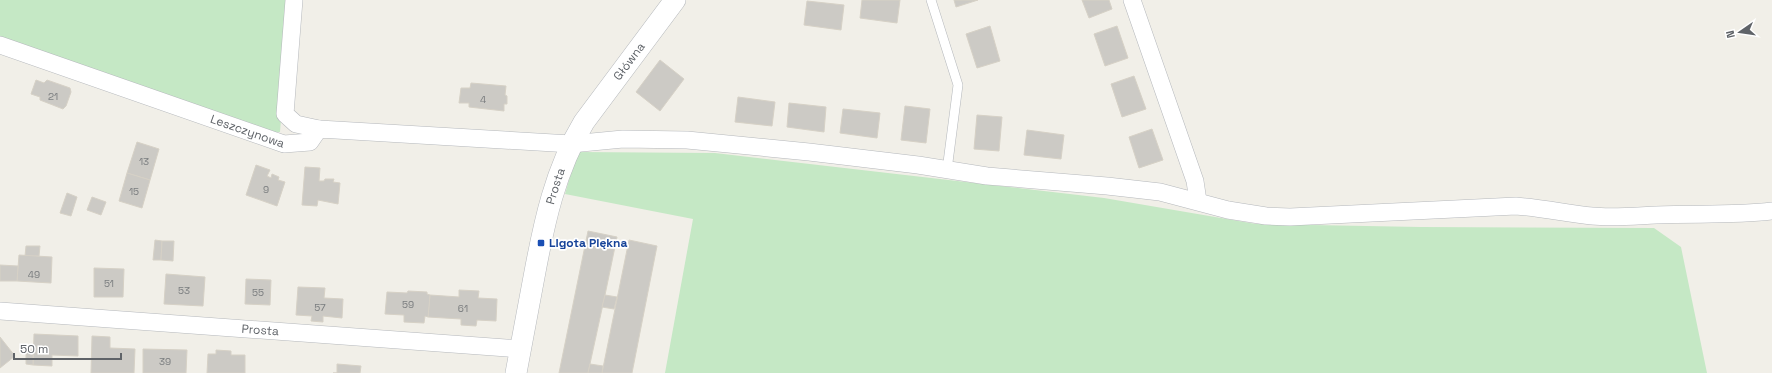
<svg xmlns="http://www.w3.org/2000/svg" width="1772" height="373" viewBox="0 0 1772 373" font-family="'Space Grotesk',sans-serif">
  <rect width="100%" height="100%" fill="#f1efe8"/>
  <g fill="#c5e8c5">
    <polygon points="0,0 290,0 280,132 260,132 0,41"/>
    <polygon points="577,152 715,153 1104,198 1256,224 1421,227 1654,228 1681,247 1707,373 665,373 693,219 565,194"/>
  </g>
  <g fill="#cccac5" stroke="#d6d1c6">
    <polygon points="862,0 900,0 897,23 860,18"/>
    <polygon points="954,0 978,0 956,7"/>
    <polygon points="1082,0 1109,0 1112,9 1089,18"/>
    <polygon points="807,1 844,5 841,30 804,25"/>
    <polygon points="990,26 1000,61 977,68 966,34"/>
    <polygon points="1117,26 1128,58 1105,66 1094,34"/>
    <polygon points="660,60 684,79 660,111 636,92"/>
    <polygon points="1134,76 1146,109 1122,117 1111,84"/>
    <polygon points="36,80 44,83 47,80 70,88 71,92 66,106 63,109 40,100 40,97 31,94"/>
    <polygon points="471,83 506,86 505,95 507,96 507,104 504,104 504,111 469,107 469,103 459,103 461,88 470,88"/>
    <polygon points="738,97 775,102 772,126 735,122"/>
    <polygon points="789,103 826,107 824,132 787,127"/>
    <polygon points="905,106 930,109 926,143 901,140"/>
    <polygon points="843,109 880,113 877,138 840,133"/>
    <polygon points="977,115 1002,117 999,151 974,149"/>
    <polygon points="1152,129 1163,160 1139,168 1129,137"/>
    <polygon points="1027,130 1064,135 1061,159 1024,155"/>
    <polygon points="137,142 159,149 150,180 127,173"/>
    <polygon points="256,165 270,170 267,176 271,178 272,174 279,177 278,180 285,182 277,206 246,195"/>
    <polygon points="305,167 320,168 319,181 324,181 325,179 334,179 333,182 340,183 338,204 318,200 317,206 302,205"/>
    <polygon points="127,173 150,180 142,208 119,201"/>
    <polygon points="67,193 77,197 71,216 60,213"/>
    <polygon points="92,197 106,202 101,215 87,210"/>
    <polygon points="588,231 617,237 605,295 588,373 559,373"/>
    <polygon points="155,240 162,241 161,260 153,260"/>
    <polygon points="629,240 657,246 632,373 602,373"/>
    <polygon points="162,241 174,241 173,261 161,260"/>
    <polygon points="26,246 40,246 39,256 25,256"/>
    <polygon points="19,255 52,257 51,283 17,281"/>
    <polygon points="0,265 18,266 17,281 0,281"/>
    <polygon points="94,268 124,269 123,297 94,297"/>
    <polygon points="166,274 205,277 203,306 164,304"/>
    <polygon points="246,279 271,280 270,305 245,304"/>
    <polygon points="298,287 325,288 324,298 343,299 342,318 323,316 323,322 311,321 312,316 296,315"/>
    <polygon points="459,290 479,291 478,298 497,299 496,321 477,320 476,326 461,325 461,319 428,317 430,295 459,297"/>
    <polygon points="408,291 427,292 427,294 430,295 428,317 425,316 424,323 404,322 404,315 385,314 387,292 407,293"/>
    <polygon points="605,295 617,297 614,309 602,307"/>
    <polygon points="34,334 78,336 78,356 52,355 52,366 33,365"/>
    <polygon points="92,336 110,337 110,348 135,349 134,373 91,373"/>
    <polygon points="0,337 15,356 0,368"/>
    <polygon points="143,349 187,350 186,373 143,373"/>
    <polygon points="26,350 33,350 33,365 26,364"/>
    <polygon points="216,350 231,351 231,355 245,355 245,373 207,373 208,354 216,354"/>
    <polygon points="337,364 361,366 360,373 333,373 337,373"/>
    <polygon points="590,364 603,366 602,373 588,373"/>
  </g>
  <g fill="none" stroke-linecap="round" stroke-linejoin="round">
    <g stroke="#b5b8bc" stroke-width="10">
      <polyline id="service" points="931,0 958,85 947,170"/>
    </g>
    <g stroke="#b5b8bc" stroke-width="18">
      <g id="minor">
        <polyline points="294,0 285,114 296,124 319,129"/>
        <polyline points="1132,0 1195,181 1198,201"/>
        <path id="s1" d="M0,45L284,144L310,142L319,129L571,144L623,139L687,140L809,152L918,165L987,176L1107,186L1160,192L1228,210L1266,216L1290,217L1516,206C1541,208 1566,213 1592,216C1613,218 1634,216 1656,215C1695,213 1733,216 1772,211"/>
        <path id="s2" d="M0,311L520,349"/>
      </g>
    </g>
    <g stroke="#b5b8bc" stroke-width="22">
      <g id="tertiary">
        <path id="s3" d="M516,373C522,341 528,309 534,277C544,223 555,170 584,122L675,0"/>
      </g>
    </g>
    <use href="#service" stroke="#fff" stroke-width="9"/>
    <use href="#minor" stroke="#fff" stroke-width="17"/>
    <use href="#tertiary" stroke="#fff" stroke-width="21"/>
  </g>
  <rect fill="#1a4fb4" stroke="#fff" stroke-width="1.5" x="537" y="239" width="8" height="8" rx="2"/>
  <g text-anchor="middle" stroke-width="3.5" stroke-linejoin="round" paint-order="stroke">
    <g font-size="10" fill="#7a7d7f">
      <text x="53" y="100">21</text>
      <text x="483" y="103">4</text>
      <text x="144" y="165">13</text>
      <text x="266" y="193">9</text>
      <text x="134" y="195">15</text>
      <text x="34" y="278">49</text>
      <text x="109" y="287">51</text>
      <text x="184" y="294">53</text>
      <text x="258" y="296">55</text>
      <text x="408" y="308">59</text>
      <text x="320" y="311">57</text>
      <text x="463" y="312">61</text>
      <text x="165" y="365">39</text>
    </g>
    <g font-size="12" fill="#5f6368" stroke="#fff">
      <text dy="4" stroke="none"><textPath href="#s3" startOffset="337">Główna</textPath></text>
      <text dy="4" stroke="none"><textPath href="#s1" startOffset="262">Leszczynowa</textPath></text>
      <text dy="4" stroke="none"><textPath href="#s3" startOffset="191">Prosta</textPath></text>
      <text dy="4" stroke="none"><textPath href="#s2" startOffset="261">Prosta</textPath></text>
    </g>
    <g font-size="12" font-weight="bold" fill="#164399" stroke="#fff" text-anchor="start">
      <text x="549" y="247">Ligota Piękna</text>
    </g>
  </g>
  <g transform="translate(1740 32) rotate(257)" stroke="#ffffff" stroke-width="3" paint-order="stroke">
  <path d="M0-3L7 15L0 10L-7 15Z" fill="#5f6368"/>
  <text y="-6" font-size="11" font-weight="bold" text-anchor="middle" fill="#5f6368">N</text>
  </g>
  <path d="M14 353v6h107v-6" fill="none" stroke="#5f6368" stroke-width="2"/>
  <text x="20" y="353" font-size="12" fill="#5f6368" stroke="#ffffff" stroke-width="3" paint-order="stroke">50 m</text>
</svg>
